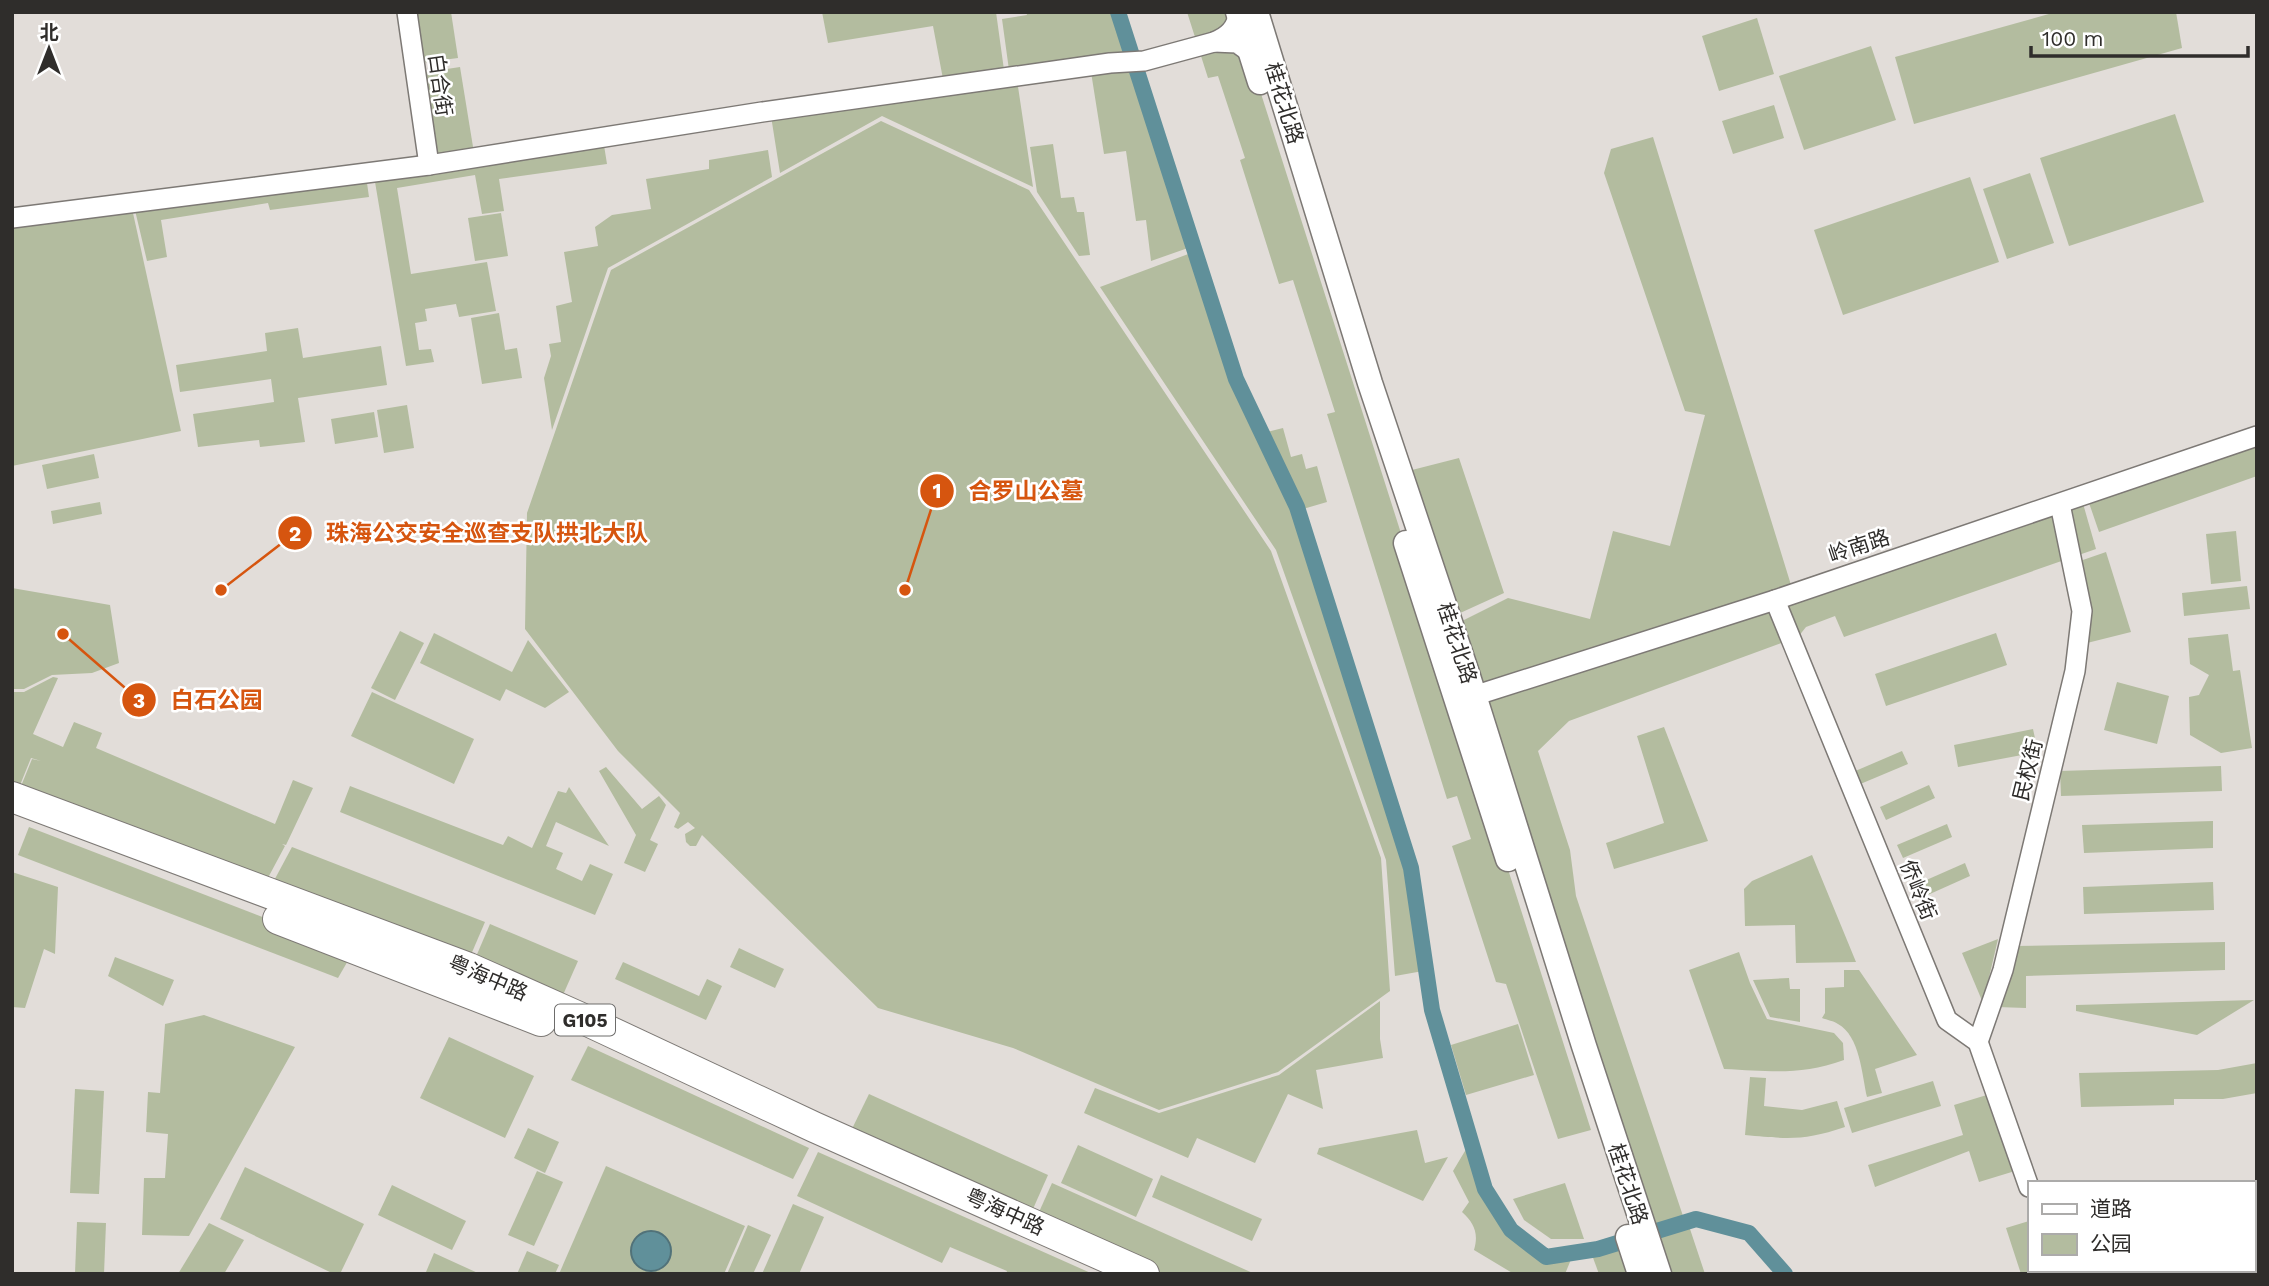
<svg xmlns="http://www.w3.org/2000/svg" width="2269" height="1286" viewBox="0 0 2269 1286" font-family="'Work Sans','Noto Sans SC',sans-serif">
  <rect width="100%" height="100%" fill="#e2ddd9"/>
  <g fill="#b3bc9f">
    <polygon points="413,12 451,12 458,58 420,63"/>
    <polygon points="822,12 996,12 1004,70 943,79 933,26 828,43"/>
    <polygon points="1026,12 1114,12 1126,55 1009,70 1002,19 1027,15"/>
    <polygon points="1187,12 1235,12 1591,1130 1558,1139 1506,984 1496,982 1452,846 1471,839 1457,796 1447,799 1327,414 1335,412 1293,280 1279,284 1240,160 1245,158 1218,76 1208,78"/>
    <polygon points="2056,12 2176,12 2182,48 1914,124 1895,57"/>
    <polygon points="1757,18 1774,74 1719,91 1702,36"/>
    <polygon points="1871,46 1896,120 1804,150 1779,76"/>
    <polygon points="1130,66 1188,248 1151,261 1146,220 1136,221 1126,151 1104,154 1091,72"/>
    <polygon points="460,67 474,153 435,160 421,73"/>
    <polygon points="1017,80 1033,187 882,116 780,173 771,116"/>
    <polygon points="1774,105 1784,138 1733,154 1722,121"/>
    <polygon points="2175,114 2204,202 2069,246 2040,158"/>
    <polygon points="881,121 1029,190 1271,551 1381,858 1390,991 1278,1072 1159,1110 1013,1048 878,1008 702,835 696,846 690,846 686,842 685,834 695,828 688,822 678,829 674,827 680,813 618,751 525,629 527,513 611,270"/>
    <polygon points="1653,137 1791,585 1481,686 1460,622 1508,598 1590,619 1613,531 1670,546 1705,415 1685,411 1604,173 1611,149"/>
    <polygon points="603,139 607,164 499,179 504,211 482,214 475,175 397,188 411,274 487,262 496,311 459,317 456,304 425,309 427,321 415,323 419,350 431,349 434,362 406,366 374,176"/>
    <polygon points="1053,144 1061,198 1074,197 1077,212 1084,212 1090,255 1079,256 1037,192 1030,147"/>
    <polygon points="768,150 772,177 608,268 552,430 544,378 551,356 549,344 561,342 556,306 572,302 564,252 598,246 595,227 612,215 651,209 646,179 709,169 709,160"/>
    <polygon points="2030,173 2054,243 2007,259 1983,189"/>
    <polygon points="366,176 369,197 270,210 268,203 161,220 167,257 147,261 134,206"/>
    <polygon points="1970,177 1999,262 1843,315 1814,230"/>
    <polygon points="131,204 181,431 12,466 12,219"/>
    <polygon points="501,213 508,256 475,261 468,218"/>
    <polygon points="1191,253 1231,377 1294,505 1409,871 1423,971 1395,976 1386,860 1276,550 1100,287"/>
    <polygon points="499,313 505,350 517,348 522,378 482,384 471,318"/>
    <polygon points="298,328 303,358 381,346 387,385 298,398 305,442 260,447 259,440 198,447 193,414 274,402 271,379 180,392 176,365 267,351 265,333"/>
    <polygon points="407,405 414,448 384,453 377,410"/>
    <polygon points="374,412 378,437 335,444 331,419"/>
    <polygon points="1283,428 1291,457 1302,454 1306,469 1317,466 1327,502 1303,509 1267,432"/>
    <polygon points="2257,441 2257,476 2099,532 2088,500"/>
    <polygon points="94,454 99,478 47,489 42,465"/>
    <polygon points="1459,458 1504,593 1458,614 1412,470"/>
    <polygon points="2082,500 2096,549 1844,637 1835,616 1806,627 1798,637 1569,721 1538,751 1570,850 1576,896 1684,1219 1648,1229 1480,699"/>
    <polygon points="100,502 102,514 53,524 51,511"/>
    <polygon points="2236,531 2241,581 2211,584 2206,534"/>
    <polygon points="2106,552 2131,632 2083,644 2080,561"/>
    <polygon points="2247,586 2250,609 2184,616 2182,593"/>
    <polygon points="12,588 110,605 119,663 92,673 52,675 24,689 12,689"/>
    <polygon points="400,631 424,643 395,700 371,688"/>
    <polygon points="434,633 512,672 528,640 569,692 545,708 506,689 500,701 420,663"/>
    <polygon points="1996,633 2007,665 1886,706 1875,674"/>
    <polygon points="2228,634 2233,671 2240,670 2252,748 2221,753 2190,735 2189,697 2199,695 2209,675 2190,664 2188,638"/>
    <polygon points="53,677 58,678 33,734 63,747 74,722 102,733 96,748 275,824 293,780 313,788 286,845 282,844 285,846 262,889 17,796 32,759 41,761 31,758 16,795 12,793 12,692 24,692"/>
    <polygon points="2117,682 2169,696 2157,744 2104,730"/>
    <polygon points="372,692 474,739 454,784 351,736"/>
    <polygon points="1664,727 1708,841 1614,869 1606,843 1664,823 1637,736"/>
    <polygon points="2033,729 2038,752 1958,767 1954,745"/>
    <polygon points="1902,751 1908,764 1858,785 1853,772"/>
    <polygon points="2221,766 2222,791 2061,796 2060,771"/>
    <polygon points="606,767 642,809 659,796 666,805 650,840 658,844 645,872 624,863 636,835 599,771"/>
    <polygon points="1929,785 1935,798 1886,820 1880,807"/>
    <polygon points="350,786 503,845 508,836 532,848 558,791 566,793 569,787 609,846 556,822 546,846 563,853 556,869 582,881 590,864 613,874 595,915 340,812"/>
    <polygon points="2213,821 2213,848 2084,853 2082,825"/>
    <polygon points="1947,824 1952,837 1903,858 1897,845"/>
    <polygon points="29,827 353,952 338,978 18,855"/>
    <polygon points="292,847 485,922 467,964 269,890"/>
    <polygon points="1812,855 1856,962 1796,963 1795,925 1745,926 1744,889 1752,881"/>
    <polygon points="1965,863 1970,876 1921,898 1915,885"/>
    <polygon points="12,872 58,887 55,954 44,949 25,1008 12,1007"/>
    <polygon points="2213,882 2214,910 2084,914 2083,887"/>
    <polygon points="490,924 578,961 559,1004 472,966"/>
    <polygon points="1998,939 1983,1003 1962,953"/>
    <polygon points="2225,942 2225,970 2026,976 2026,1008 1997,1007 2015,946"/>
    <polygon points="739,948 784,969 775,988 730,967"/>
    <path d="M1739,952L1750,983L1767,1019L1834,1033L1843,1043L1844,1060C1800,1076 1770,1071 1724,1069L1689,970Z"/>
    <polygon points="115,957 174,980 163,1006 108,976"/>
    <polygon points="623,962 699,996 707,979 722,986 706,1020 615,979"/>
    <path d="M1844,970H1859L1917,1055L1875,1069L1882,1093L1867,1097C1862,1075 1860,1036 1838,1024C1834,1021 1827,1020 1822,1018L1825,1013V988L1844,987Z"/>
    <polygon points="1789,978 1790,989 1800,989 1800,1022 1770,1017 1753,980"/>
    <polygon points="2254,1000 2197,1035 2076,1011 2076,1005"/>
    <polygon points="1380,1001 1380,1039 1383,1058 1316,1070 1323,1109 1288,1094 1255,1163 1197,1138 1188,1158 1084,1113 1095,1088 1159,1113 1279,1075"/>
    <polygon points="204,1015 295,1047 189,1236 142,1235 144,1178 165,1178 168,1134 146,1132 148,1092 160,1093 165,1024"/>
    <polygon points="1518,1024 1534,1075 1466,1095 1451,1045"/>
    <polygon points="449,1037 534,1076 505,1138 420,1098"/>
    <polygon points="588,1046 809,1148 793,1179 571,1080"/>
    <polygon points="2257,1063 2257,1093 2223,1099 2174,1099 2174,1105 2081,1107 2079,1073 2218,1070"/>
    <path d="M1750,1077L1766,1078L1764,1106L1802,1110L1837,1101L1845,1127C1804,1141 1787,1139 1745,1135Z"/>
    <polygon points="1933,1081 1941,1106 1852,1133 1844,1108"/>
    <polygon points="75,1089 104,1091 99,1194 70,1193"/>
    <polygon points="869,1094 1048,1175 1029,1218 848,1137"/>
    <polygon points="1990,1094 2015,1171 1979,1182 1969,1151 1875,1187 1868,1165 1963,1135 1954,1105"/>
    <polygon points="528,1128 559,1142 545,1173 514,1158"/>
    <polygon points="1417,1130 1425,1163 1448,1157 1423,1201 1317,1154 1319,1148"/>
    <polygon points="1078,1145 1153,1179 1136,1217 1061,1183"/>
    <path d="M1468,1146L1482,1189L1509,1233L1545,1260L1572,1257L1565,1274H1514L1474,1250C1479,1233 1474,1223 1462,1212L1469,1202L1453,1171Z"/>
    <polygon points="818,1152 1093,1274 1006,1274 1007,1271 950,1247 942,1263 797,1196"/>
    <polygon points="606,1166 745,1226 724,1274 559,1274"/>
    <polygon points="245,1167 364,1224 340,1274 334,1274 220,1219"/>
    <polygon points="537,1171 563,1182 534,1246 508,1235"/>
    <polygon points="1161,1175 1262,1219 1252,1241 1152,1197"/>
    <polygon points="1052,1183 1255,1274 1154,1274 1035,1221"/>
    <polygon points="1565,1183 1584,1239 1551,1239 1524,1220 1513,1199"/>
    <polygon points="392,1185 466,1221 452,1250 378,1215"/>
    <polygon points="793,1204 824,1217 799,1274 762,1274"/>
    <polygon points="2029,1221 2029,1270 2053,1270 2054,1274 2021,1274 2006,1228"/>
    <polygon points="77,1222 106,1223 104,1274 75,1274"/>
    <polygon points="209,1223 244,1240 224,1274 178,1274"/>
    <polygon points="748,1225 771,1235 753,1274 727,1274"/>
    <polygon points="1689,1226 1705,1274 1664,1274 1651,1238"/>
    <polygon points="1626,1246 1635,1274 1599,1274 1592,1255"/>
    <polygon points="527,1251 559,1265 555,1274 517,1274"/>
    <polygon points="434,1253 480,1274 426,1272"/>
  </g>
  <circle fill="#60909a" stroke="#517279" stroke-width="2" cx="651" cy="1251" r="20"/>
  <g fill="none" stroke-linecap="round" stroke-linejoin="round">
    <polyline stroke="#60909a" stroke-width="16" points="1118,12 1236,379 1297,507 1411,868 1432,1010 1485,1189 1511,1230 1546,1257 1598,1249 1696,1219 1749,1233 1785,1274"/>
    <g stroke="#7d7975" stroke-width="22">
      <g id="minor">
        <polyline points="407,12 429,165"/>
        <path d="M1238,14C1237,28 1227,37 1214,42L1237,43L1251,53"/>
        <polyline points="12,218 429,165 762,112 1110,63 1144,61 1214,42"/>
        <polyline points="1775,600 1947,1020 1978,1042 2029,1187"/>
        <polyline points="1461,700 1775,600 2257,436"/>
        <polyline points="1978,1042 2003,970 2075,671 2082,611 2060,504"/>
        <polyline points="2059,1270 2060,1274"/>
      </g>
    </g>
    <g stroke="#7d7975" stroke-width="27">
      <g id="major">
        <polyline points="1238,12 1260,82"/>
        <polyline points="1256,12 1370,383 1467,673 1584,1046 1659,1274"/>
        <polyline points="1406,543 1508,859"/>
        <polyline points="1628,1237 1640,1274"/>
      </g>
    </g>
    <g stroke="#7d7975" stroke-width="32">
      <g id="highway">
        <polyline points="12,797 469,968 579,1017 814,1127 1144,1274"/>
        <polyline points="278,919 541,1021"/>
      </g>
    </g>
    <use href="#minor" stroke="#fff" stroke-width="19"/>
    <use href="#major" stroke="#fff" stroke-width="24"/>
    <use href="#highway" stroke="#fff" stroke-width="30"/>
  </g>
  <g text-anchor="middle" stroke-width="5" stroke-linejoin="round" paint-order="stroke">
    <rect fill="#fff" stroke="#6d6c6b" stroke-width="2" x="555" y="1004.5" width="60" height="31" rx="5"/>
    <g font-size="19" font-weight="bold" fill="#2f2d2b">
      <text x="585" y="1027">G105</text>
    </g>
    <g font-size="21" fill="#2f2d2b" stroke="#fff">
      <text transform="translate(440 85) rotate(82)" y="7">白合街</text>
      <text transform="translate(1284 103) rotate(73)" y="7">桂花北路</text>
      <text transform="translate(1859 546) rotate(-18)" y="7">岭南路</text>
      <text transform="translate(1457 643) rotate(72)" y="7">桂花北路</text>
      <text transform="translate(2028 770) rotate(-76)" y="7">民权街</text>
      <text transform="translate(1918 890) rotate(68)" y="7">侨岭街</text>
      <text transform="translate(488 978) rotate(23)" y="7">粤海中路</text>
      <text transform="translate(1628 1184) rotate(72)" y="7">桂花北路</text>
      <text transform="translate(1005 1212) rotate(24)" y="7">粤海中路</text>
    </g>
  </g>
  <path fill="none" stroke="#d6550f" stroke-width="2.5" d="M905 590L937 491M221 590L295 533M63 634L139 700"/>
  <g fill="#d6550f" stroke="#fff" stroke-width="2.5">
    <circle cx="905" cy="590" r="7"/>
    <circle cx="221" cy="590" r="7"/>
    <circle cx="63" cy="634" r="7"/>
    <circle cx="937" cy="491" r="18"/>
    <circle cx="295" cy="533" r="18"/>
    <circle cx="139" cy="700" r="18"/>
  </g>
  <g font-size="21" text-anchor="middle" font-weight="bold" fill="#fff">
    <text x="937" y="498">1</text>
    <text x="295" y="541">2</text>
    <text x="139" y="708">3</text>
  </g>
  <g font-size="23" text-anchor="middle" font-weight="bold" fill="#d6550f" stroke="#fff" stroke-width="5" stroke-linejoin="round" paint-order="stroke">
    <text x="1026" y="499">合罗山公墓</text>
    <text x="487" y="541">珠海公交安全巡查支队拱北大队</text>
    <text x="217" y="708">白石公园</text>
  </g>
  <rect width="2269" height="1286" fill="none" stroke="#2f2d2b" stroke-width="28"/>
  <rect x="2028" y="1181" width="228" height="91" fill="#ffffff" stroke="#acabaa" stroke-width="2"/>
  <rect x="2042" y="1204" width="35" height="10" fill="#ffffff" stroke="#acabaa" stroke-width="2"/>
  <text x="2090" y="1216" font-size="21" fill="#2f2d2b">道路</text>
  <rect x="2042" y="1234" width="35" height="21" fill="#b3bc9f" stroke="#acabaa" stroke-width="2"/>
  <text x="2090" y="1251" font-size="21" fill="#2f2d2b">公园</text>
  <g transform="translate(49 49)" stroke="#ffffff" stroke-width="5" paint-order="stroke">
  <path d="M0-5L12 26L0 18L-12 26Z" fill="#2f2d2b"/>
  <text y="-10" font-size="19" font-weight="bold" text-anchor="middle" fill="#2f2d2b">北</text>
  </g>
  <path d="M2031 46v10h217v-10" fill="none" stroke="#2f2d2b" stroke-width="3.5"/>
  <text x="2042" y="46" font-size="21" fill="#2f2d2b" stroke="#ffffff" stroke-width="5" paint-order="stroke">100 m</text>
</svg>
